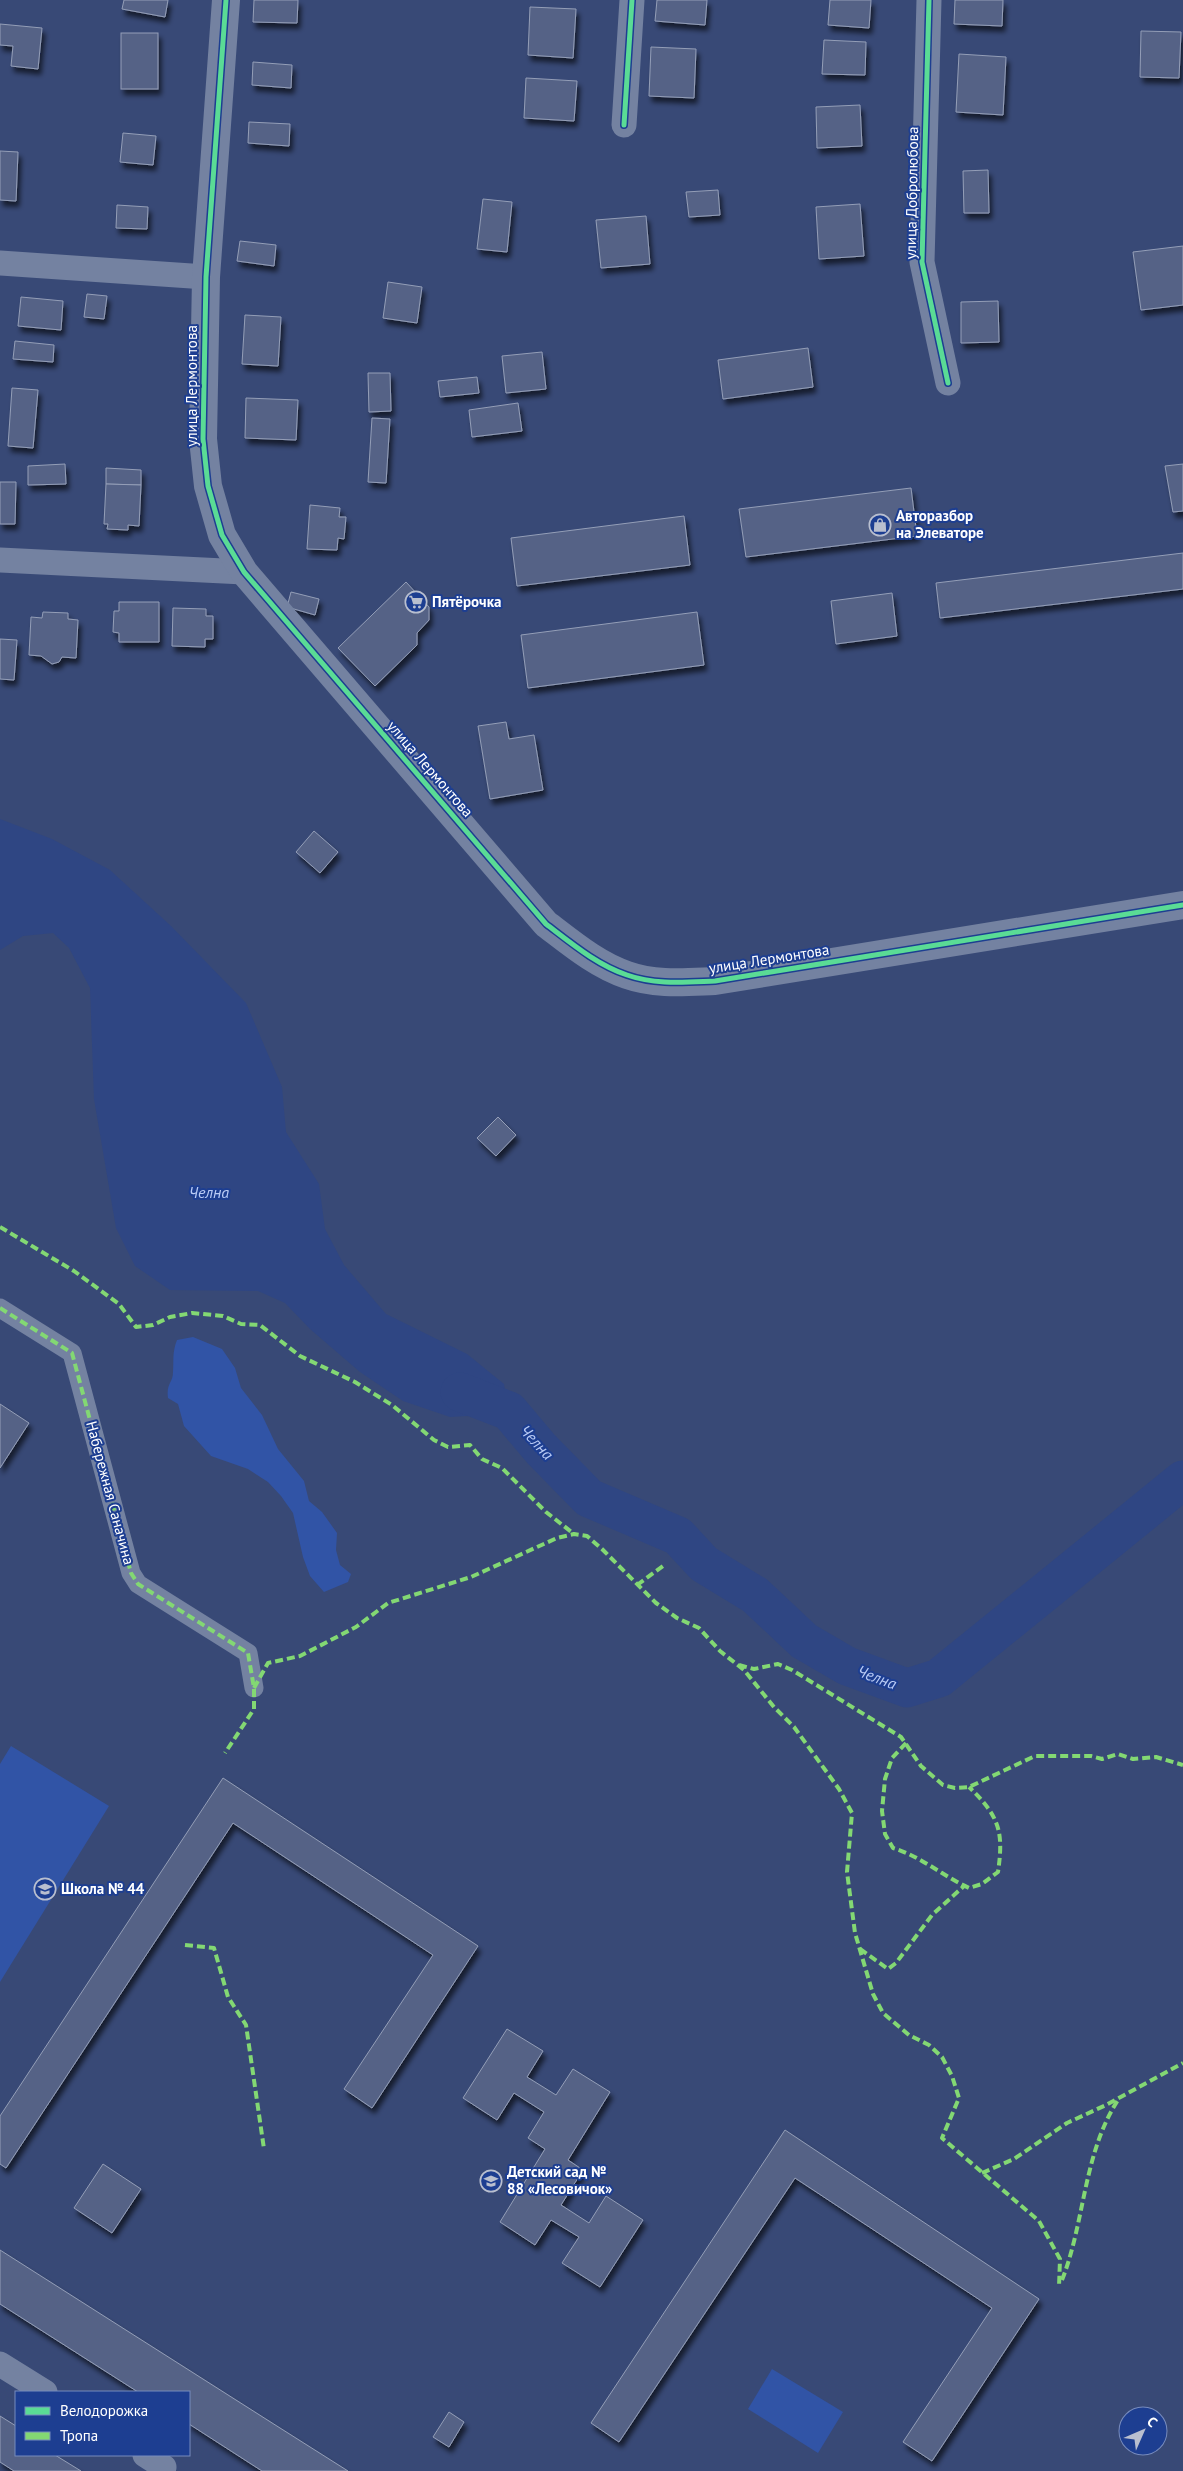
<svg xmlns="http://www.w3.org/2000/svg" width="1183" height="2471" viewBox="0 0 1183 2471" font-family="'PT Sans',sans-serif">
  <defs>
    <filter id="shadow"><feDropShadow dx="3" dy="5.5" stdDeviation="2.5" flood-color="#0009"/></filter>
  </defs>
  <rect width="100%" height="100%" fill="#384976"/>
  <g fill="#3154a6">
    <path d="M193,1337L222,1349L235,1368L241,1388L262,1415L278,1449L304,1481L309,1501L322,1512L337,1533L336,1550L340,1565L351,1574L348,1582L324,1592L310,1576L303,1557L293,1513L281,1496L268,1482L248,1469L211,1456L184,1426L178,1404L168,1398C166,1383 173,1383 173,1372C174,1359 172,1353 177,1340Z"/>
    <polygon points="11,1746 109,1806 0,1982 0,1764"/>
    <polygon points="772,2369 843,2412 818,2453 748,2409"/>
  </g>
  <polygon fill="#2f4683" points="0,819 52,839 110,870 171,926 246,1003 282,1087 286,1132 319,1184 325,1229 344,1265 386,1314 467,1354 504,1384 509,1411 485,1415 450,1417 403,1401 360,1372 310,1329 285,1303 258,1291 170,1290 135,1266 116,1228 94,1099 90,988 69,948 53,933 23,936 0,950"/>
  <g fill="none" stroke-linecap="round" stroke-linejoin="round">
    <polyline stroke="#2f4683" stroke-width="39" points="460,1392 509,1411 541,1449 589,1498 678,1536 704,1564 755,1595 804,1641 847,1666 907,1688 939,1678 1183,1480"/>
  </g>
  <g fill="#546286" stroke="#949eb7" filter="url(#shadow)">
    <polygon points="124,0 168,0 165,17 122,9"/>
    <polygon points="254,0 298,0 297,23 253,22"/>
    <polygon points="657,0 707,0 705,25 655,21"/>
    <polygon points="830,0 871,0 869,28 828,25"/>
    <polygon points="955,0 1003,0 1002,26 954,24"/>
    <polygon points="530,7 576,9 573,58 528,55"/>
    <polygon points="0,24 42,28 38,69 11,66 13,46 0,45"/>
    <polygon points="1141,31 1181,32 1179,78 1140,77"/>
    <rect x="121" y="33" width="37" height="56"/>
    <polygon points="824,40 866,42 865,75 822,74"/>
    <polygon points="651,47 696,49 694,98 649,96"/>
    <polygon points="959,54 1006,57 1003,115 956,112"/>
    <polygon points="253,62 292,65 291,88 252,85"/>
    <polygon points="526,78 577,81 574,121 524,118"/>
    <polygon points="860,105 862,146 817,148 816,107"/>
    <polygon points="249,122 290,124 289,146 248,143"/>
    <polygon points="123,133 156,136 153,165 120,162"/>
    <polygon points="0,151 18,152 16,201 0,200"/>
    <polygon points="988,170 989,213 964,213 963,171"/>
    <polygon points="718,190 720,215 689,217 686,192"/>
    <polygon points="483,199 512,202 507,252 477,249"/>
    <polygon points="860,204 864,256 819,259 816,207"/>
    <polygon points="117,205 148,207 147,229 116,228"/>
    <polygon points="646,216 650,264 601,268 596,220"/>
    <polygon points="240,241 276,245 274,266 237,261"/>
    <polygon points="1183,246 1183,305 1141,310 1133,252"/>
    <polygon points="388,282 422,287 417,323 383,318"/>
    <polygon points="87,294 107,296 104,319 84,317"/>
    <polygon points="21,297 63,301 61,330 18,326"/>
    <polygon points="998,301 999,342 961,343 961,302"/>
    <polygon points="245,315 281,317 278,366 242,364"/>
    <polygon points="15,341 54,345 53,362 13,359"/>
    <polygon points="808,348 813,387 723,399 718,360"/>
    <polygon points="542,352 546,389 506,393 502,356"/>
    <polygon points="368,373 390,373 391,411 369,412"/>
    <polygon points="477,377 479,393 440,397 438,381"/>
    <polygon points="12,388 38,390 33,448 8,446"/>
    <polygon points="246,398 298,400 296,440 245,438"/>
    <polygon points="518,403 522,431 472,437 469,410"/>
    <polygon points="372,418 390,419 386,483 368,482"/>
    <polygon points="65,464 66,484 28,485 28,466"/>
    <polygon points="1183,464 1183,511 1173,512 1165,466"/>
    <polygon points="106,468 141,470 141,485 106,484"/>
    <polygon points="0,482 16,482 15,524 0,524"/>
    <polygon points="106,484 141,485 139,526 128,525 128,530 107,529 108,524 104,524"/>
    <polygon points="911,488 917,536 746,557 739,509"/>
    <polygon points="310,505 340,508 339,517 346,517 344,539 338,538 337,550 307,549"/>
    <polygon points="684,516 690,565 517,586 511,538"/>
    <polygon points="1183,553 1183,589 940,618 936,583"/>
    <polygon points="406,582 429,607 429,620 417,633 417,645 375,686 338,648"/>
    <polygon points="291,592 319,599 315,615 287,607"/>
    <polygon points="892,593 897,636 836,644 831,601"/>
    <polygon points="119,602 159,602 159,642 119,642 119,633 113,632 114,611 119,611"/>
    <polygon points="173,608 206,609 206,616 213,616 213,639 205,639 205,647 172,646"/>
    <polygon points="43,612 68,613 68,619 78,620 76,658 62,657 59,662 52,664 41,656 29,655 31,617 42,618"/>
    <polygon points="697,612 704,665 528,688 521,635"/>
    <polygon points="0,639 17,640 14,680 0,679"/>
    <polygon points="506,722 509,739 534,735 543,790 490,799 478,726"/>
    <polygon points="314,831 338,852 320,873 296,852"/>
    <polygon points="498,1117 516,1135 496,1156 477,1138"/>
    <polygon points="0,1404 29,1423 0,1468"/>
    <polygon points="223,1778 478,1946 372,2108 344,2089 433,1955 233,1823 6,2168 0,2164 0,2116"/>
    <polygon points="507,2029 543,2051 527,2077 556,2095 573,2069 610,2092 568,2160 583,2170 561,2205 589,2223 606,2196 643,2220 600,2287 562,2263 579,2237 551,2220 535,2245 500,2222 545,2149 528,2138 544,2112 514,2093 497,2120 463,2098"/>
    <polygon points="785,2130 1039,2299 932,2461 903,2442 992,2308 795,2178 619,2442 591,2423"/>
    <polygon points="103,2164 141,2189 112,2233 74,2208"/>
    <polygon points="0,2250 280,2428 348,2471 262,2471 189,2424 189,2392 138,2392 0,2304"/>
    <polygon points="449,2412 464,2422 449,2447 433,2437"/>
    <polygon points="0,2416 16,2426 16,2455 55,2455 81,2471 14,2471 0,2462"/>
  </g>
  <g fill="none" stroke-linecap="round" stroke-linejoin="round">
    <polyline stroke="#7482a1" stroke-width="19" points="0,1308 72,1353 131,1573 138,1584 248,1653 254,1688"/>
    <g stroke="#7482a1" stroke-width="25">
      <polyline points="929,0 922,262 948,383"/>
      <polyline points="624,125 632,0"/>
      <polyline points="0,263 206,277"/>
      <polyline points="0,560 244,572"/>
      <polyline points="0,2364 45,2392"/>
      <polyline points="145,2455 164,2467 161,2471"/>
    </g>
    <path stroke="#7482a1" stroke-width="28" d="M226,0L206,277L203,439L208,486L222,535L244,572L546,924C571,943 597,965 627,975C655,985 686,982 715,981L1183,905"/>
    <g stroke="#83d873" stroke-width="4" stroke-dasharray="8 4" stroke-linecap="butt">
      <polyline points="0,1227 74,1271 119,1304 136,1327 153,1325 170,1317 192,1313 223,1316 241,1324 260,1325 300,1356 355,1382 392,1405 434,1440 448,1447 470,1445 482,1459 502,1468 546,1512 574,1534"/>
      <polyline points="0,1308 72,1353 131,1573 138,1584 248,1653 254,1688 254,1709 225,1753"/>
      <polyline points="637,1585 663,1566"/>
      <polyline points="739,1665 754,1669 778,1664 792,1670 901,1737 921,1766 943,1785 955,1788 969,1787 1035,1756 1091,1756 1102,1759 1118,1754 1133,1759 1156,1757 1183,1765"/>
      <polyline points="254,1688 268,1663 300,1656 356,1627 388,1603 471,1577 557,1538 574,1534 587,1536 602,1549 656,1603 677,1618 699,1628 720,1651 744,1670 774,1707 794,1727 839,1789 852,1813 847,1872 855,1933 873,1994 883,2013 909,2035 929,2045 942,2057 952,2076 959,2098 942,2138 1039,2221 1060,2259 1059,2287"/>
      <path d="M906,1743L892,1758L885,1779L882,1811L885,1834L893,1848C920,1856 943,1876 969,1888L982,1884L998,1872C1004,1831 999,1816 969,1787"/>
      <polyline points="185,1945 214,1948 228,1997 246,2025 264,2149"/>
      <polyline points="860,1949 888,1969 896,1963 932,1915 964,1886"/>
      <polyline points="982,2173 1014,2159 1067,2123 1106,2105 1183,2063"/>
      <path d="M1062,2280C1085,2222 1083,2154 1118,2100"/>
    </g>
    <g stroke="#1d3e91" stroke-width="8">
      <g id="cycleway">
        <path d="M226,0L206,277L203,439L208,486L222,535L244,572L546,924C571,943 597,965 627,975C655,985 686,982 715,981L1183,905"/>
        <polyline points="929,0 922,262 948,383"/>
        <polyline points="624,125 632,0"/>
      </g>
    </g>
    <use href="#cycleway" stroke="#5adb95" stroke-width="5"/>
  </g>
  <defs>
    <g id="shop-ring" transform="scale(1.125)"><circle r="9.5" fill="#1d3e91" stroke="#b9bfcf" stroke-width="1.5"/><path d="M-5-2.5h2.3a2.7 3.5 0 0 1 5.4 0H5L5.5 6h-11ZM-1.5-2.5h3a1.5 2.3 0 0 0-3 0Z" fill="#b9bfcf"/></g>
    <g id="supermarket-ring" transform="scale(1.125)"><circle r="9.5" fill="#1d3e91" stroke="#b9bfcf" stroke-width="1.5"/><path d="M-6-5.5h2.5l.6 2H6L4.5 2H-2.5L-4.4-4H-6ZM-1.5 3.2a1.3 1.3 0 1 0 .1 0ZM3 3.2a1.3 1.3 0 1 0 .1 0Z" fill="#b9bfcf"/></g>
    <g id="school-ring" transform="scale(1.125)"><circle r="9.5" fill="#1d3e91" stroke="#b9bfcf" stroke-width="1.5"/><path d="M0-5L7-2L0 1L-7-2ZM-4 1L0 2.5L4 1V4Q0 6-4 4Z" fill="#b9bfcf"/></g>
  </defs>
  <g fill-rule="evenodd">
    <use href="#shop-ring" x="880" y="525"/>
    <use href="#supermarket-ring" x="416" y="602"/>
    <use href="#school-ring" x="45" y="1889"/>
    <use href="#school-ring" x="491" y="2181"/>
  </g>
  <g text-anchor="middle" stroke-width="4" stroke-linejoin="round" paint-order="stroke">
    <g font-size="15" fill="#fff" stroke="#1d3e91">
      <text transform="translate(912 193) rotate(-89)" y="5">улица Добролюбова</text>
      <text transform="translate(192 386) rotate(-90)" y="5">улица Лермонтова</text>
      <text transform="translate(430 769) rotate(49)" y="5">улица Лермонтова</text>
      <text transform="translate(769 959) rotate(-9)" y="5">улица Лермонтова</text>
      <text transform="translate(110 1493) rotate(75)" y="5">Набережная Саначина</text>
    </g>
    <g font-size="15" font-weight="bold" fill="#fff" stroke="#1d3e91" text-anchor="start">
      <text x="896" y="521">Авторазбор<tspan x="896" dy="17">на Элеваторе</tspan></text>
      <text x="432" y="607">Пятёрочка</text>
      <text x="61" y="1894">Школа № 44</text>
      <text x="507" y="2177">Детский сад №<tspan x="507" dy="17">88 «Лесовичок»</tspan></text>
    </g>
    <g font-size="16" font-style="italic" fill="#b9cbf5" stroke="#1d3e91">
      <text x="209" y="1198">Челна</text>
      <text transform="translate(537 1442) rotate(47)" y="6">Челна</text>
      <text transform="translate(877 1677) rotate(21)" y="6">Челна</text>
    </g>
  </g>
  <rect x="15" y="2391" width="175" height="65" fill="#1d3e91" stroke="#778bbd"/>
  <rect x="25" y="2407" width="25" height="8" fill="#5adb95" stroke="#778bbd"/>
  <text x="60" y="2416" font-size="15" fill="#ffffff">Велодорожка</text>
  <rect x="25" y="2432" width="25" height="8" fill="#83d873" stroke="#778bbd"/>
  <text x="60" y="2441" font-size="15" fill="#ffffff">Тропа</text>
  <g transform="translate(1143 2431) rotate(45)"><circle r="24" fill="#1d3e91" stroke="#778bbd"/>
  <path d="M0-4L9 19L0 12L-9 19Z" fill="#b9bfcf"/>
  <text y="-8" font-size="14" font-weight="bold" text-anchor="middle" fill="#ffffff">С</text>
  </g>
</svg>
